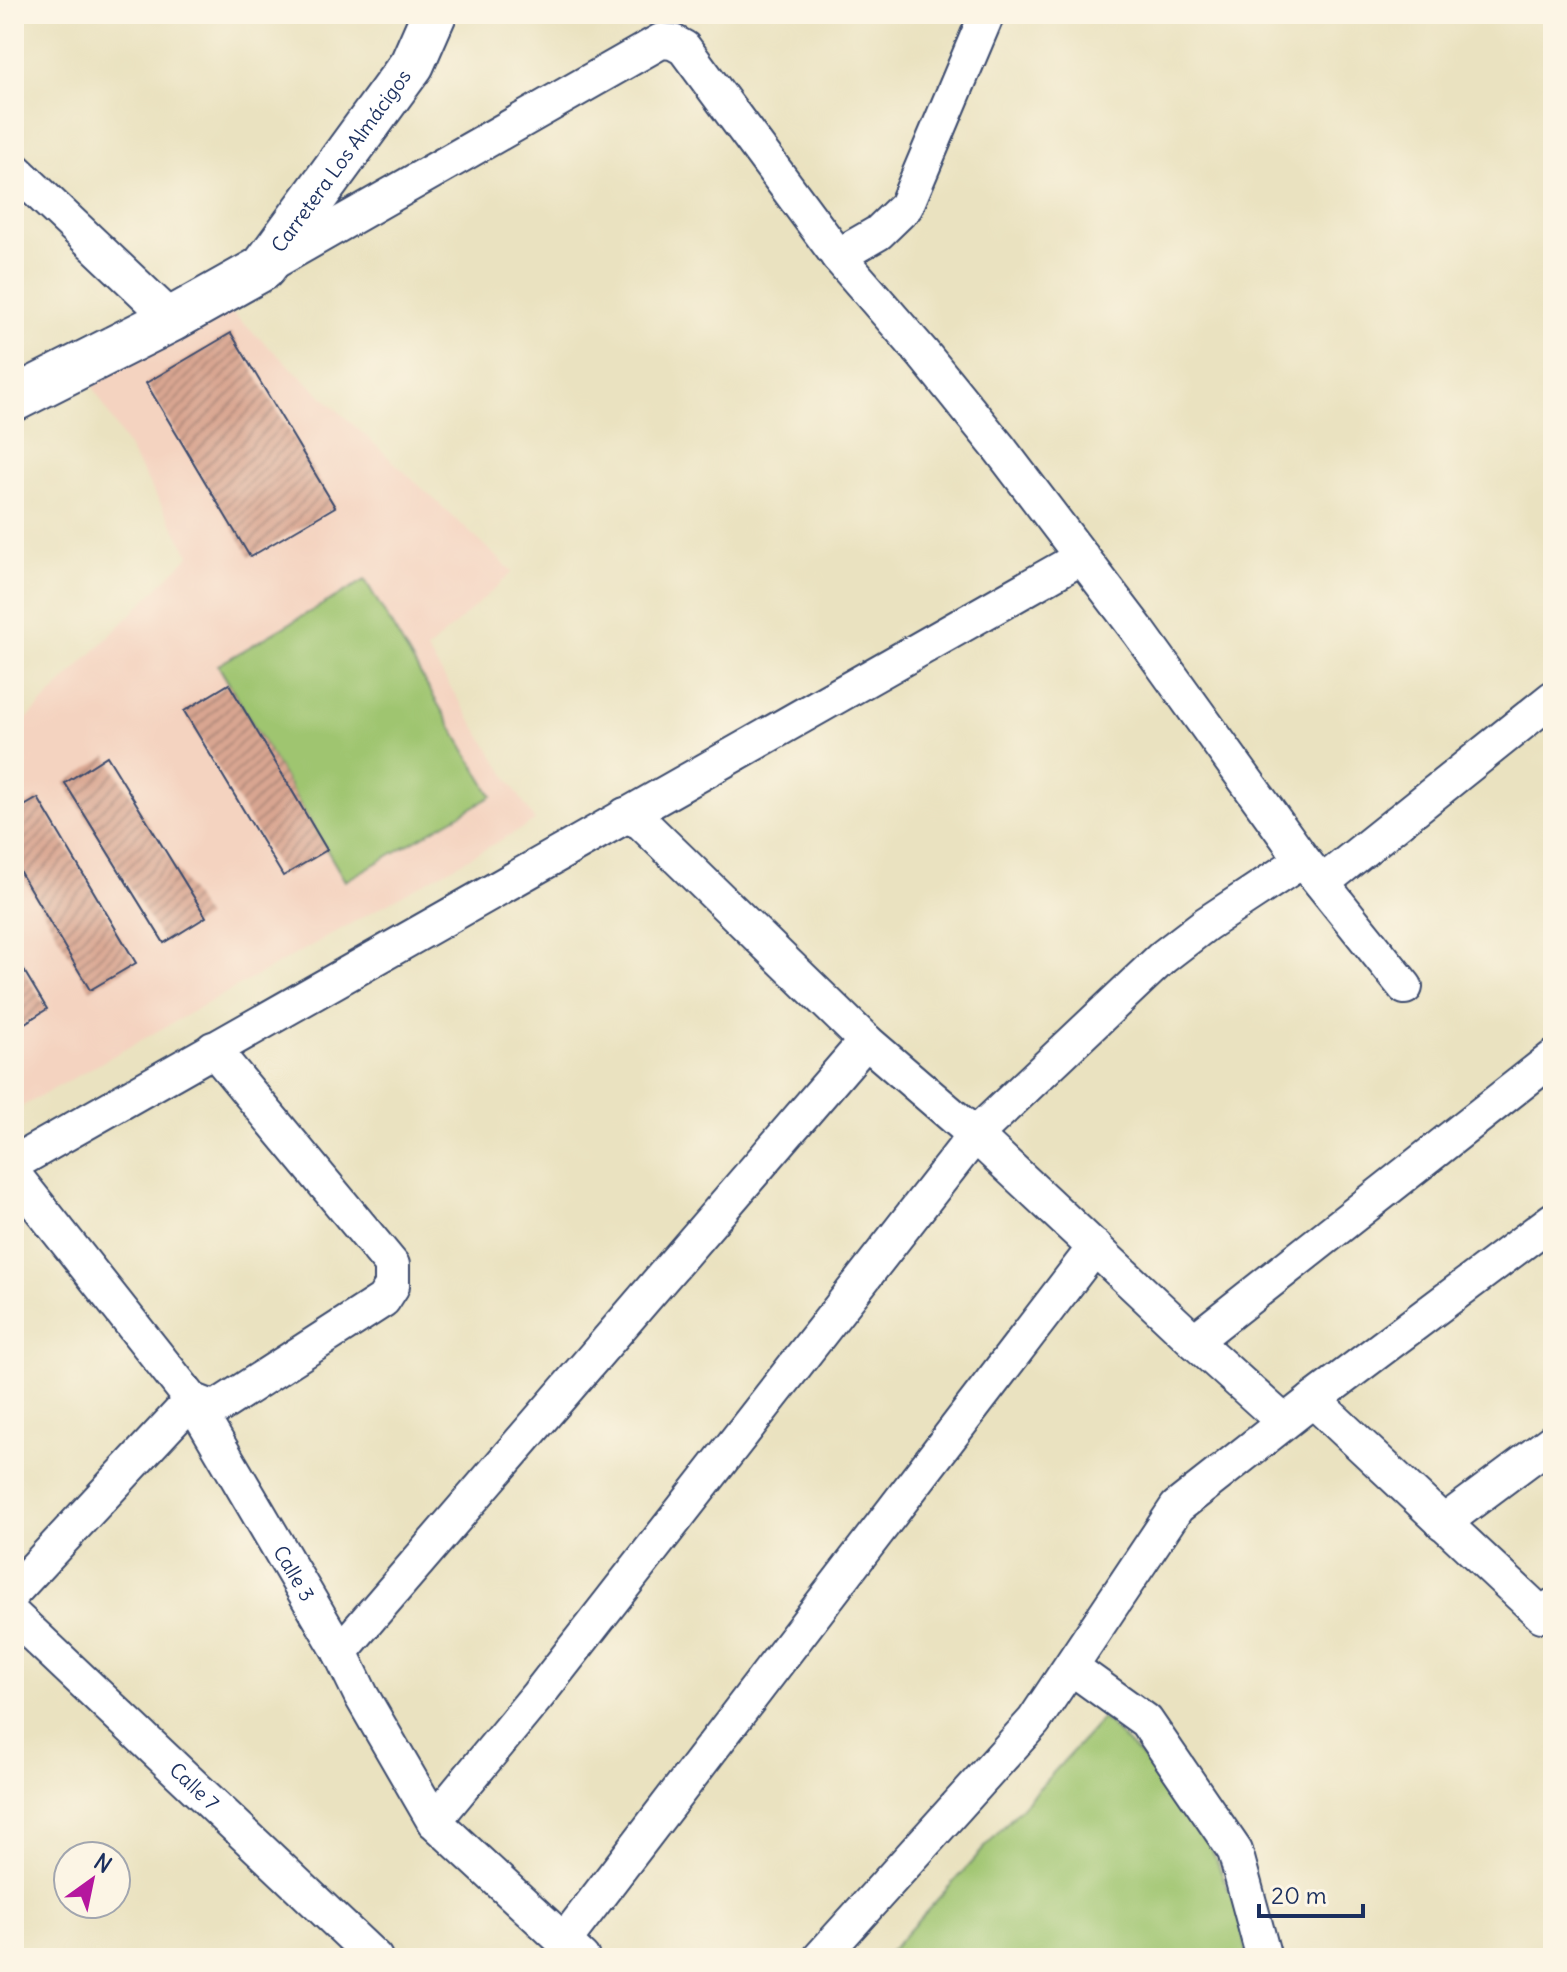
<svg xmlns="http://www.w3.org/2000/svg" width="1567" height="1972" viewBox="0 0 1567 1972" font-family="Delius,sans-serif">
  <defs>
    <pattern id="building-hatch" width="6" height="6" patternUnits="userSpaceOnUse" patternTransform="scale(2)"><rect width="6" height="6" fill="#d9a691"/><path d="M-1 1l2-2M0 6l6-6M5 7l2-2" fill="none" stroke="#af887a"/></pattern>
  </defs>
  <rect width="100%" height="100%" fill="#fcf5e5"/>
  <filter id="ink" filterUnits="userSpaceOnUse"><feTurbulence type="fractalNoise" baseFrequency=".0125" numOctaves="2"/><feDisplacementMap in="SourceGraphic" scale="16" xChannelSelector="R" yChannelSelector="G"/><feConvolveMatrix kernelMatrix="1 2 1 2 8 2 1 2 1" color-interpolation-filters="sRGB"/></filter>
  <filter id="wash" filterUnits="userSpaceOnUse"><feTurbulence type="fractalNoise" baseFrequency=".006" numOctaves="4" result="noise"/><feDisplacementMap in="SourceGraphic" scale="32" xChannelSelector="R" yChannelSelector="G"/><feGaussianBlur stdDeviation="1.8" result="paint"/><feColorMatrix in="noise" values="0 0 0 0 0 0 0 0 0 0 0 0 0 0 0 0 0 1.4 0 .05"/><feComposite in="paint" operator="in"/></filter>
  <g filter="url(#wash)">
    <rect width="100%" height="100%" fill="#eae2c0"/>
    <polygon fill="#f4d3c0" points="230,311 513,572 427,650 535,821 14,1111 14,732 190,555 91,383"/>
    <g fill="#9fc56f" stroke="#5d7a66" stroke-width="2">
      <polygon points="365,580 492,796 345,881 218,665"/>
      <polygon points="1103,1718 1157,1773 1203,1830 1238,1911 1248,1958 884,1958"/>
    </g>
    <g id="blocks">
      <g fill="url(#building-hatch)">
        <polygon points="231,333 335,507 250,557 146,383"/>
        <polygon points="229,684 327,850 283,876 184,711"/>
        <polygon points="107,756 206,917 164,943 65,783"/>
        <polygon points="38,798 136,963 90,990 14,862 14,812"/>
        <polygon points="14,954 47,1009 14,1030"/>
      </g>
    </g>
  </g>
  <g filter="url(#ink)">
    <use href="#blocks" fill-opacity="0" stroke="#3a4a6d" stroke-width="2"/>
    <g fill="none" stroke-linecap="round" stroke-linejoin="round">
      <g stroke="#3a4a6d" stroke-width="38">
        <g id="street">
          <polyline points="14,169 172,319"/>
          <polyline points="838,256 878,233 906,206 987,14"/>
          <polyline points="270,264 661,41 673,42 684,48 838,256 924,355 1000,449 1139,632 1303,860 1405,987"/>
          <polyline points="625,815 641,822 866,1041 975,1135 1194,1341 1284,1422"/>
          <polyline points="1322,883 1553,698"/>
          <polyline points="14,1163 1082,557"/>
          <path id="s1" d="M14,1175L192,1400L340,1652L361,1695L434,1821L582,1958"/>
          <polyline points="1194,1341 1553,1058"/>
          <polyline points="1313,1400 1542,1615 1553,1606"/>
          <polyline points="1443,1523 1553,1441"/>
          <polyline points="14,1591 192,1400 210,1407 219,1406 383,1300 392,1286 392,1265 213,1049"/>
          <path id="s2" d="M14,1616L375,1958"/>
          <polyline points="340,1652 866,1041"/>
          <polyline points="1071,1667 1146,1721 1235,1851 1264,1958"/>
          <polyline points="434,1821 538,1695 975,1135 1163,957 1206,924 1303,860"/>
          <polyline points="564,1941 1095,1247"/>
          <polyline points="820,1958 1034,1721 1177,1507 1313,1400 1553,1220"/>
        </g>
      </g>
      <g stroke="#3a4a6d" stroke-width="48">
        <g id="secondary">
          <path id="s3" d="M14,399L172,319L263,268L412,64L434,14"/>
        </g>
      </g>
      <use href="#street" stroke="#fff" stroke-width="34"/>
      <use href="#secondary" stroke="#fff" stroke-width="44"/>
    </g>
  </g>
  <g text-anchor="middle" stroke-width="7" stroke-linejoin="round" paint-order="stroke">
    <g font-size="20" fill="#1b2f5e" stroke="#fcf5e5">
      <text dy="7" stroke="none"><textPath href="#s3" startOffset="414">Carretera Los Almácigos</textPath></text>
      <text dy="7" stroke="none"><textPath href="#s1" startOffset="488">Calle 3</textPath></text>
      <text dy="7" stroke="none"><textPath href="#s2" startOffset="248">Calle 7</textPath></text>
    </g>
  </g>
  <rect width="1567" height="1972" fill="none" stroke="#fcf5e5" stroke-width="48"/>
  <g transform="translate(92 1880) rotate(33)"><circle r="38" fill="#fcf5e5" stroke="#a2a6af" stroke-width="2"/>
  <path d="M0-6L14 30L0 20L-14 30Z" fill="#b5179e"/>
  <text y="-12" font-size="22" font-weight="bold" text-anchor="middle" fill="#1b2f5e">N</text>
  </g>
  <path d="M1259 1904v12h104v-12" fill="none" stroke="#1b2f5e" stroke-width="4"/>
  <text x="1271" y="1904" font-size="24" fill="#1b2f5e" stroke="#fcf5e5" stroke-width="6" paint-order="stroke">20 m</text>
</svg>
